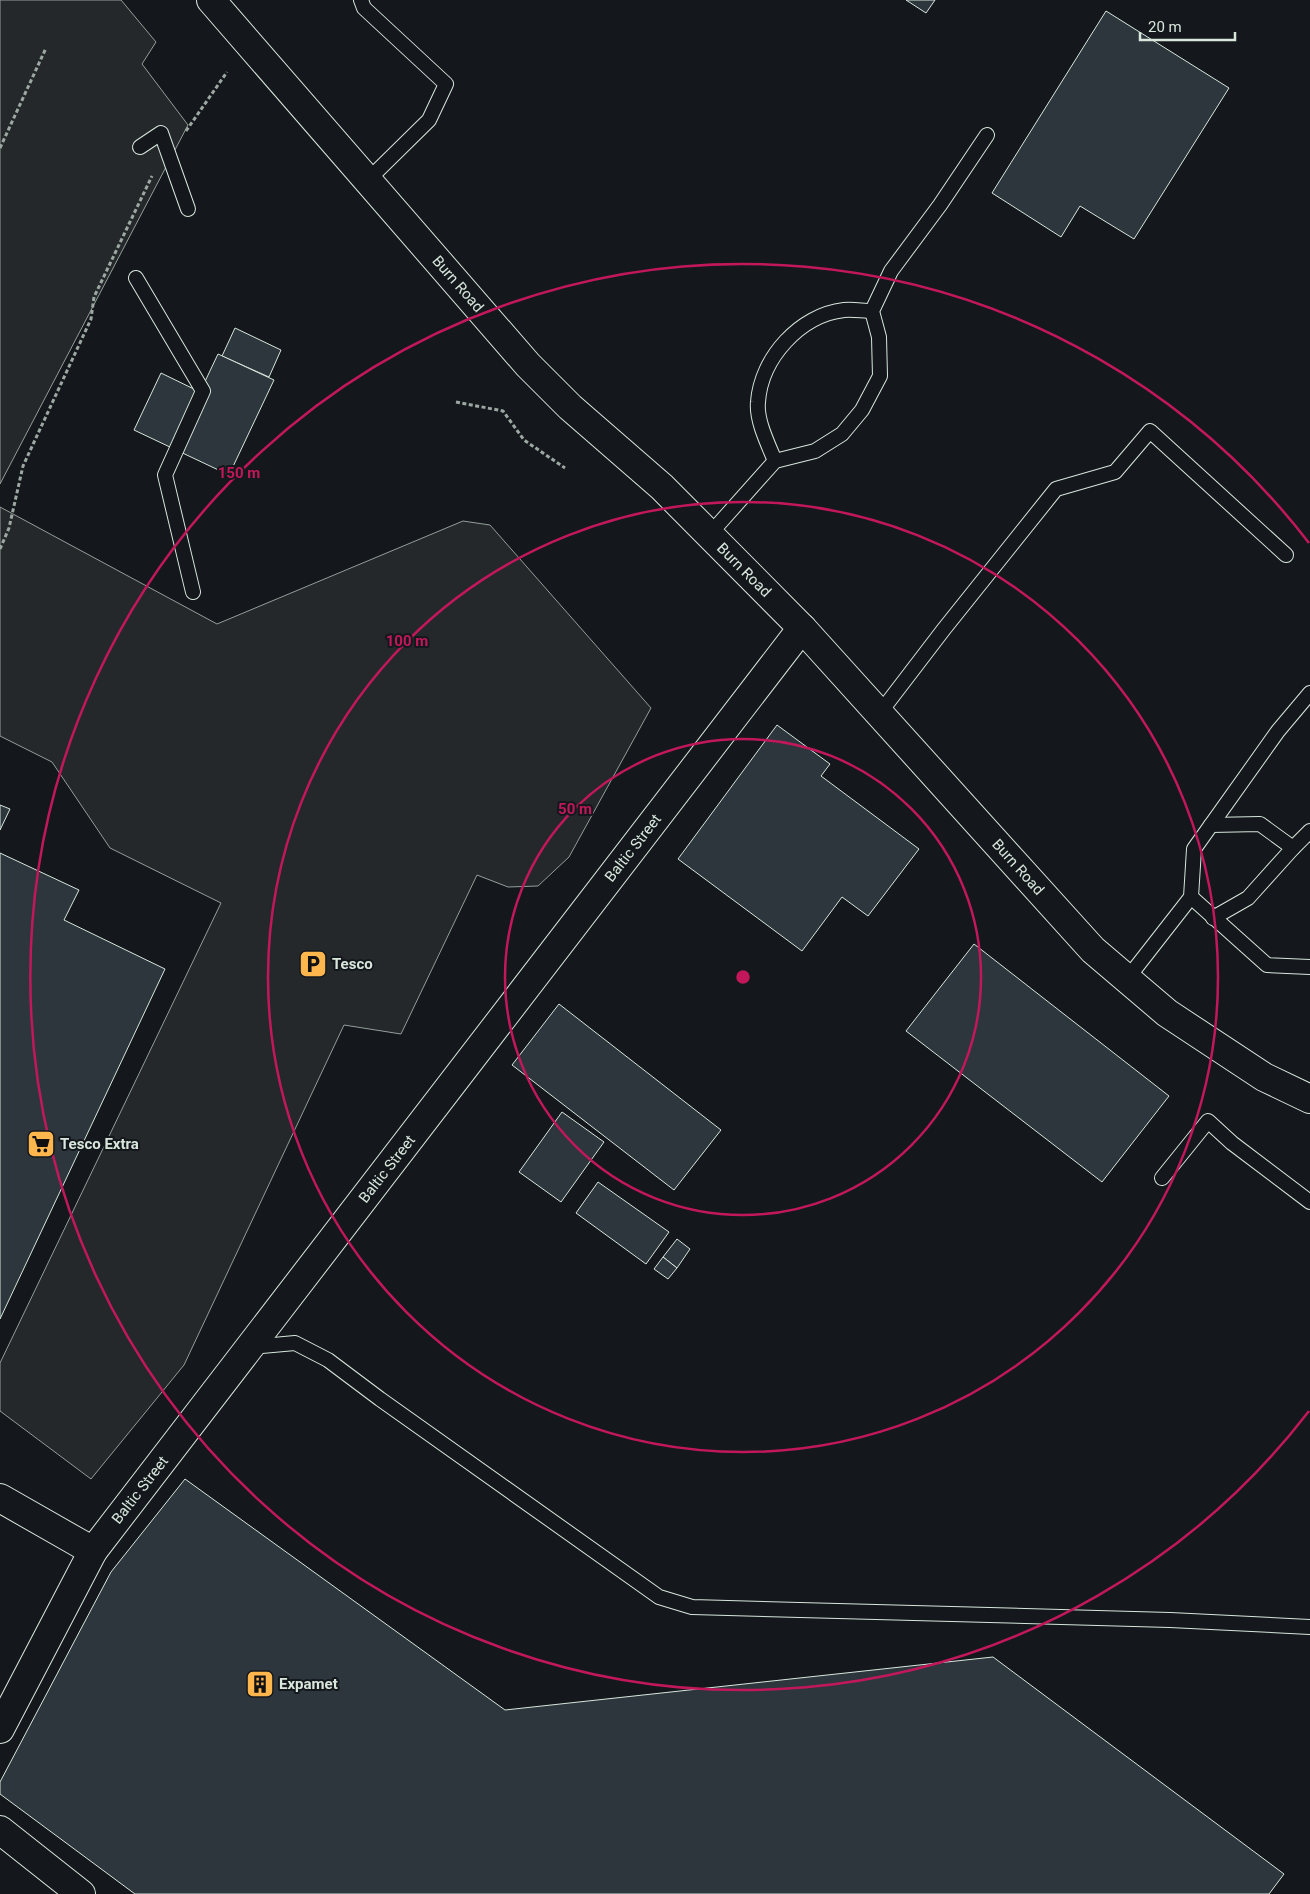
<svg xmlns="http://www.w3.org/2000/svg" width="1310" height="1894" viewBox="0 0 1310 1894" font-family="Roboto,sans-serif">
  <rect width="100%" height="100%" fill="#14181c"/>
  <g fill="#24282b" stroke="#939e99">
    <polygon points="0,0 121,0 156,42 142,64 188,125 0,484"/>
    <polygon points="0,507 217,624 463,521 490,525 651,708 569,857 538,886 508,887 477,875 401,1034 344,1025 184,1365 91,1479 0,1411 0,1363 221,903 110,848 52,762 0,736"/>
  </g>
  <g fill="#2c363c" stroke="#d8e6dc">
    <polygon points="906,0 935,0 926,13"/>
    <polygon points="1106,11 1229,88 1134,239 1080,206 1061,237 992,193"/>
    <polygon points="235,328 281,350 269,377 222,356"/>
    <polygon points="218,354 274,380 229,475 134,430 161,373 200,392"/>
    <polygon points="777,725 830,764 821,776 919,849 868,916 842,897 802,951 678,859"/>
    <polygon points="0,805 10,809 0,830"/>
    <polygon points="0,853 79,890 64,920 165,969 0,1319"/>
    <polygon points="974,944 1169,1096 1102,1182 906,1031"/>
    <polygon points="559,1004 721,1130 674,1190 512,1065"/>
    <polygon points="562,1112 604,1142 561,1202 519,1172"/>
    <polygon points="598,1182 669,1232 646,1264 576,1213"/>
    <polygon points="677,1239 690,1249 677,1268 663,1257"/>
    <polygon points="663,1257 677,1268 668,1279 654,1269"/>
    <polygon points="185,1479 505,1710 993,1657 1284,1874 1269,1894 135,1894 0,1794 0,1782 111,1572"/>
  </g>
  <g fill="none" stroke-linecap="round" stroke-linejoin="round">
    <g stroke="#d8e6dc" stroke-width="16">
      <g id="service">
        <polyline points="361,0 364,8 446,84 429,120 368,180"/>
        <polyline points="140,147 161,133 188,209"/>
        <polyline points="136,278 203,391 165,475 193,592"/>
        <path d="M775,461C768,444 756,420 758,402C761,358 800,315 844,310C853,309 863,311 872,311"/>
        <polyline points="709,535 775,461 815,451 842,434 862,410 880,376 879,337 872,311 891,271 940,205 987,135"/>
        <polyline points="879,714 944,629 1056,489 1115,472 1150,431 1286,555"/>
        <polyline points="1211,825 1260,824 1293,848 1248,898 1213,918"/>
        <polyline points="1293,848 1310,831"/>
        <polyline points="1191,897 1267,965 1310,967"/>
        <polyline points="1127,979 1191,897 1194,849 1278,731 1310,693"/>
        <polyline points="1162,1178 1208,1121 1232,1143 1310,1202"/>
        <polyline points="251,1347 295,1343 328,1360 380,1399 659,1597 692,1607 1170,1620 1310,1627"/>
      </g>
    </g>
    <g stroke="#d8e6dc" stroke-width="30">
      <g id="minor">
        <polyline points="211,0 528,365 570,407 662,487 802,628 1093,950 1167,1013 1264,1077 1310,1099"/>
        <polyline points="0,1498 93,1551"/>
        <polyline points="0,1729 93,1551 802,628"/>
        <polyline points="0,1830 81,1894"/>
      </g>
    </g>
    <g stroke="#9da8a2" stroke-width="3" stroke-dasharray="4 2.5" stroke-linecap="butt">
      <polyline points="186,131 227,72"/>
      <polyline points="0,148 46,48"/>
      <polyline points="456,402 503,411 524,440 565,468"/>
      <polyline points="0,549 9,528 23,466 91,319 94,297 152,176"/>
    </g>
    <use href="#service" stroke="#14181c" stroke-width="14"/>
    <use href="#minor" stroke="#14181c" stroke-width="28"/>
  </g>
  <g fill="none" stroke="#c2185b" stroke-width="2.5">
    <circle cx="743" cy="977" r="238"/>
    <circle cx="743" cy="977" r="475"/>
    <path d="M1309 1411A713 713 0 1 1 1309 543"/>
  </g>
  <defs>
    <g id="parking-square" transform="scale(1.4375)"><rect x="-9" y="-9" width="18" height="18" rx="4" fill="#ffb74d" stroke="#14181c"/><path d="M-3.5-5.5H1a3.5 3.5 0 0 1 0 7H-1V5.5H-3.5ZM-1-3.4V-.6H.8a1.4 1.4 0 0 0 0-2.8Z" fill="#111"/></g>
    <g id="supermarket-square" transform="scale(1.4375)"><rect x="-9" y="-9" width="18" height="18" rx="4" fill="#ffb74d" stroke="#14181c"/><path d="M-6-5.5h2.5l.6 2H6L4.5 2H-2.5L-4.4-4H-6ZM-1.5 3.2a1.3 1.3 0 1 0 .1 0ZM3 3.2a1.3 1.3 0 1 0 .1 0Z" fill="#111"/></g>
    <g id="building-square" transform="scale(1.4375)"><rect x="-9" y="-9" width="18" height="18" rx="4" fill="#ffb74d" stroke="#14181c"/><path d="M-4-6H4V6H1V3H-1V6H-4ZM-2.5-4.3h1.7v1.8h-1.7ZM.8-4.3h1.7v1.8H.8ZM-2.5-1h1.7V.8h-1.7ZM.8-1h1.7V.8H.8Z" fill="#111"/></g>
  </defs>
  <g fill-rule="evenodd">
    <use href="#parking-square" x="313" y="964"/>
    <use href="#supermarket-square" x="41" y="1144"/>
    <use href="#building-square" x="260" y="1684"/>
  </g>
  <g text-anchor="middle" stroke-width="4" stroke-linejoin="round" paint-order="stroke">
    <g font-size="15" fill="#d8e6dc" stroke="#14181c">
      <text transform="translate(458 284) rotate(49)" y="5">Burn Road</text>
      <text transform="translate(744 570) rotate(45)" y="5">Burn Road</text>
      <text transform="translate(633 848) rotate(-52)" y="5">Baltic Street</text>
      <text transform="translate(1018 867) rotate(48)" y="5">Burn Road</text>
      <text transform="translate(387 1169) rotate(-52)" y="5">Baltic Street</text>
      <text transform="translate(140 1490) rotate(-52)" y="5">Baltic Street</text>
    </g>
    <g font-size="15" font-weight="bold" fill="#d8e6dc" stroke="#14181c" text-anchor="start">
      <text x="332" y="969">Tesco</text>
      <text x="60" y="1149">Tesco Extra</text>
      <text x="279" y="1689">Expamet</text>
    </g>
  </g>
  <circle cx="743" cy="977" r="8" fill="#c2185b" stroke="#14181c" stroke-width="2.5"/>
  <g font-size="15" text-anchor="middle" font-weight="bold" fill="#c2185b" stroke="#14181c" stroke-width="4" stroke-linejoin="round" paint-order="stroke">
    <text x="239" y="478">150 m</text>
    <text x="407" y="646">100 m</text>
    <text x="575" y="814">50 m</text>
  </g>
  <path d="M1140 32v8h95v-8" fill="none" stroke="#d8e6dc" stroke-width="2.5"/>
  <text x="1148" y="32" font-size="15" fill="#d8e6dc" stroke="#14181c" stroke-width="4" paint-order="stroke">20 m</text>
</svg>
